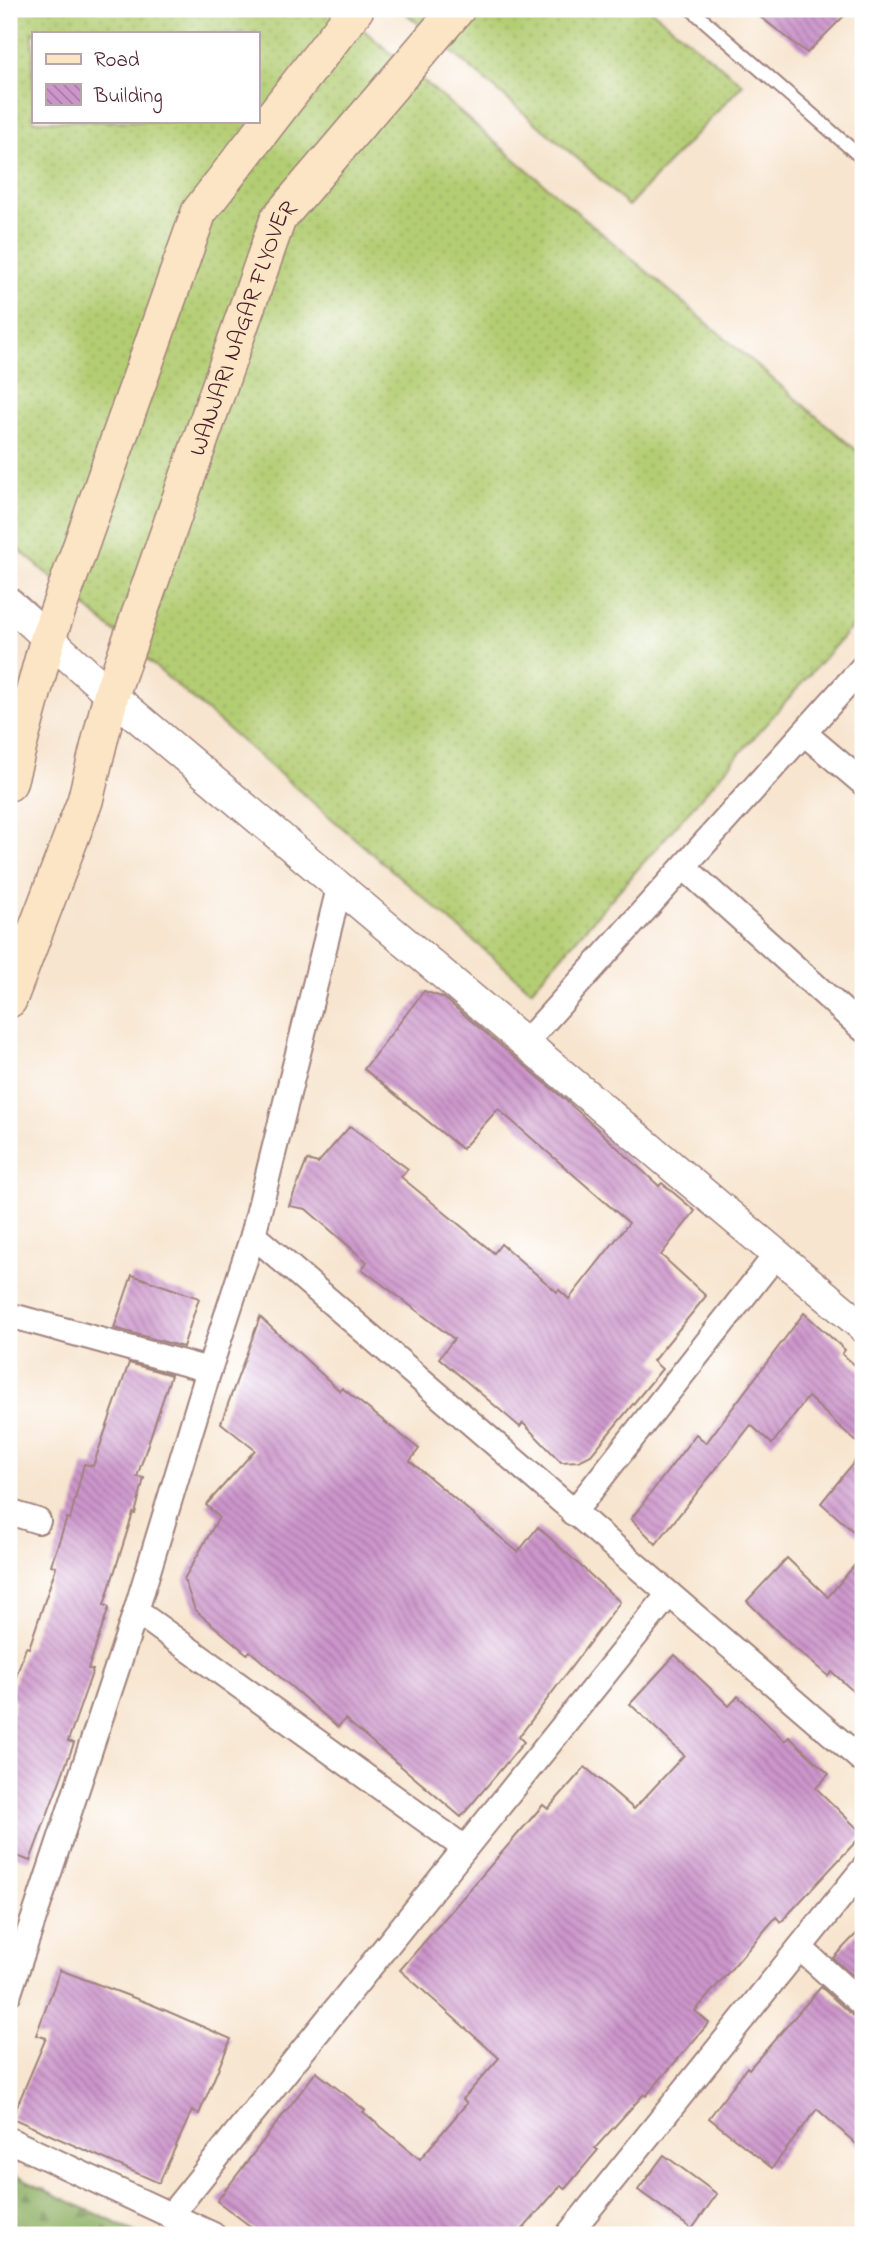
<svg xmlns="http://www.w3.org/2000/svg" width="872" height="2244" viewBox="0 0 872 2244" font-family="'Indie Flower',sans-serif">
  <defs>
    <pattern id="grass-dots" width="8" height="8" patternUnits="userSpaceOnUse" patternTransform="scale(1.75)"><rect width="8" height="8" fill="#b3cd73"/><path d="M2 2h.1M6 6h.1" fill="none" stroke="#9bb064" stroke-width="1.8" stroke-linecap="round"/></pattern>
    <pattern id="forest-firs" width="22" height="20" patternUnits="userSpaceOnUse" patternTransform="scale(1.75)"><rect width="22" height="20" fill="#8eb065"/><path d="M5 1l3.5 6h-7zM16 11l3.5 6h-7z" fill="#768f53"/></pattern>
    <pattern id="building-back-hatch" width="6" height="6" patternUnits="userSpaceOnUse" patternTransform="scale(1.75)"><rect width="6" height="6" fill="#cc96cb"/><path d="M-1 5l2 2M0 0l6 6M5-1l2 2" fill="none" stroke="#a87aa5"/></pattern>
  </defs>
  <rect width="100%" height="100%" fill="#fff"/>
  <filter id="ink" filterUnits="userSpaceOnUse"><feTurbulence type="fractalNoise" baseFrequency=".0143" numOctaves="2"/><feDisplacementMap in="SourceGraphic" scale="14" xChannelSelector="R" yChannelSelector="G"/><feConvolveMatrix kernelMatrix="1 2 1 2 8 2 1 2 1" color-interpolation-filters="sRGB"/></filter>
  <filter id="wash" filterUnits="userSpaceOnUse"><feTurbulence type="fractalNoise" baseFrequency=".00686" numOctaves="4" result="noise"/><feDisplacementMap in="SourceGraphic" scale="28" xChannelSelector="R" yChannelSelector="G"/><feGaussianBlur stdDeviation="1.57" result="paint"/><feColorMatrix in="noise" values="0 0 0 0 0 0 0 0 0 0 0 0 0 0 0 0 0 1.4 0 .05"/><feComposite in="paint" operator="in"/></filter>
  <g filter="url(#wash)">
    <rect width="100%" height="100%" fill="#f7e5cf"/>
    <g fill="url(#grass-dots)" stroke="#7e764f" stroke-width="2" fill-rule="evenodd">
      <path d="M9,9H339L863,456V614L531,990L9,541ZM33,33H257V121H33Z"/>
      <polygon points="401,9 650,9 743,84 628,206 584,164"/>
    </g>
    <polygon fill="url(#forest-firs)" stroke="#6c6848" stroke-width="2" points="9,2173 141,2235 9,2235"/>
    <g id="blocks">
      <g fill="url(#building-back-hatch)">
        <polygon points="750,9 851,9 807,53"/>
        <polygon points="424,991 444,998 569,1103 659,1186 662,1183 695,1211 661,1255 706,1296 653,1361 662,1369 591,1455 579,1461 561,1462 523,1423 520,1427 439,1358 454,1339 362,1269 367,1262 306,1209 289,1206 307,1160 318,1163 350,1126 408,1169 401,1177 494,1253 501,1244 557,1292 559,1290 569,1299 629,1223 498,1109 462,1149 364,1069"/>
        <polygon points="132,1275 199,1298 183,1347 114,1328"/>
        <polygon points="804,1313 845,1350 842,1354 863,1372 863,1448 808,1397 772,1444 751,1425 656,1544 631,1519 696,1434 706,1443"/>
        <polygon points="260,1317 340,1391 342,1388 419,1449 410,1461 518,1552 538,1527 620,1602 519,1737 524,1742 461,1817 345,1719 338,1727 250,1651 247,1654 195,1610 184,1579 219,1517 206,1505 255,1450 221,1423"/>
        <polygon points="129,1363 171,1375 137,1477 144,1478 135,1514 133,1513 104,1605 109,1607 88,1669 93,1670 68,1741 74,1743 30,1861 9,1853 9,1722 15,1702 9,1698 26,1647 29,1648 56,1567 51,1565 67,1518 70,1519 84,1464 93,1466"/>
        <polygon points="863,1451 863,1540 821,1503"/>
        <polygon points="863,1555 863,1700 832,1672 828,1676 789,1643 747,1601 787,1558 828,1597"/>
        <polygon points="675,1655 729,1706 738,1696 785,1741 789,1737 829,1774 816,1788 863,1834 781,1922 776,1917 695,2011 709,2023 646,2096 644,2094 595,2148 598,2150 565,2189 561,2185 518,2235 262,2235 217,2201 316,2072 365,2110 363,2112 420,2159 467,2103 463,2099 499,2058 400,1970 543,1805 548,1809 585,1767 634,1809 684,1755 630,1704"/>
        <polygon points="863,1927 863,1985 833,1958"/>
        <polygon points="60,1970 153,2005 231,2039 199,2114 192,2111 159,2183 12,2118 46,2038 36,2035"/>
        <polygon points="821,1987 853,2016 863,2019 863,2150 817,2109 772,2168 709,2118 747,2067 749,2069"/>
        <polygon points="664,2155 717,2194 692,2229 638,2190"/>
      </g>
    </g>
  </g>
  <g filter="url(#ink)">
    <use href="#blocks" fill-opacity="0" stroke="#a0827d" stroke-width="2"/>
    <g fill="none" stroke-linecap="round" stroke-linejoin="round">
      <g stroke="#a0827d" stroke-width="16">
        <polyline id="service" points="691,9 863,159"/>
      </g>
      <g stroke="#a0827d" stroke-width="28">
        <g id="minor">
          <polyline points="804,733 863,783"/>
          <polyline points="684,867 863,1029"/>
          <polyline points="525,1043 863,667"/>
          <polyline points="253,1235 339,888"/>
          <polyline points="9,1315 209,1370"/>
          <polyline points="9,1512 38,1521"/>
          <polyline points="573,1513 776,1255"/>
          <polyline points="136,1611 463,1847"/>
          <polyline points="800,1948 863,2005"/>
          <polyline points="9,1993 136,1611 209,1370 253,1235 863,1761"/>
          <polyline points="9,2140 213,2235"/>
          <polyline points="170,2216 669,1594"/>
          <polyline points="568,2235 863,1869"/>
        </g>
      </g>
      <g stroke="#a0827d" stroke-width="33">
        <polyline id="tertiary" points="9,603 111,695 863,1327"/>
      </g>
      <g stroke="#a0827d" stroke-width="38">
        <g id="secondary">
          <polyline points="9,783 48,638 199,212 356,9"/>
          <path id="s1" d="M9,1000L85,801L111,695L278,219L457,9"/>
        </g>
      </g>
      <use href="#service" stroke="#fff" stroke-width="12"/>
      <use href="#minor" stroke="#fff" stroke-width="24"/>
      <use href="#tertiary" stroke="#fff" stroke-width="30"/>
      <use href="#secondary" stroke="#fce5c4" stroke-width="35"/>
    </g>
  </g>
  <g text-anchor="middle" stroke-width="5" stroke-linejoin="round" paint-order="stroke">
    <g font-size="24" fill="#4a1f2b" stroke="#fff">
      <text dy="8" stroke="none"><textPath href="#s1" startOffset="712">WANJARI NAGAR FLYOVER</textPath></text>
    </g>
  </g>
  <rect width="872" height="2244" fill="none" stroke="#fff" stroke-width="35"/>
  <rect x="32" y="32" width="228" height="91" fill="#ffffff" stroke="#b7a5aa" stroke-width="2"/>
  <rect x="46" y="54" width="35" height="10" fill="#fce5c4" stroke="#b7a5aa" stroke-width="2"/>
  <text x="94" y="66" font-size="21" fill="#4a1f2b">Road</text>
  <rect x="46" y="84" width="35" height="21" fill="url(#building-back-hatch)" stroke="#b7a5aa" stroke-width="2"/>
  <text x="94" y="102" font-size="21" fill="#4a1f2b">Building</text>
</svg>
